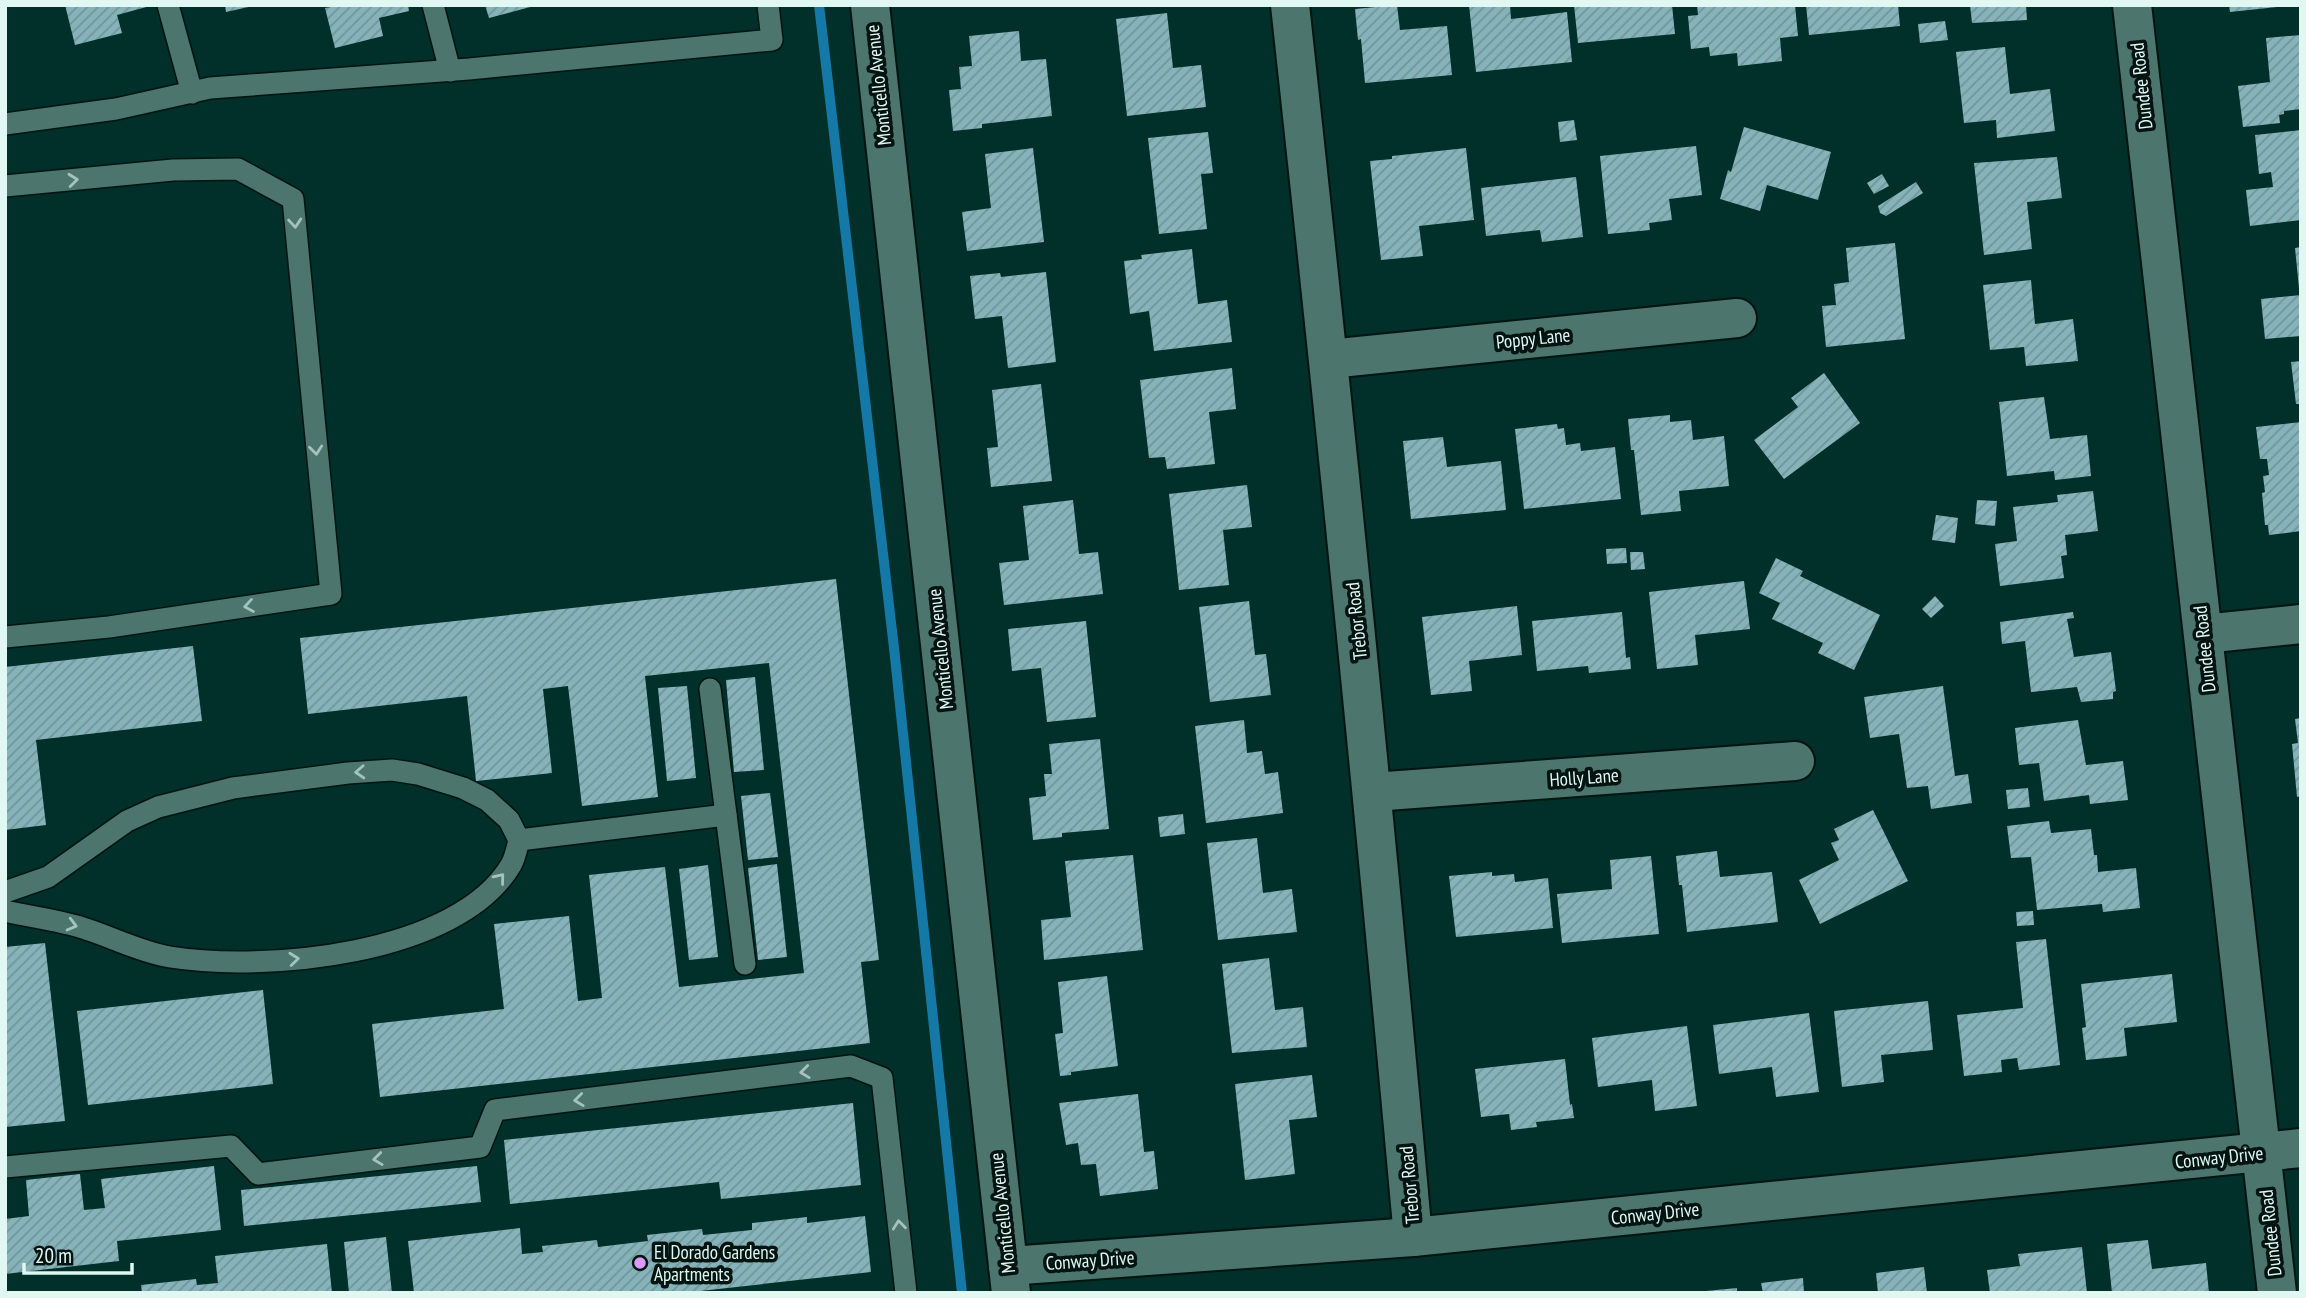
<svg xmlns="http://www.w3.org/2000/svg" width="2306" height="1298" viewBox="0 0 2306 1298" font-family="'PT Sans Narrow',sans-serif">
  <defs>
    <pattern id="building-hatch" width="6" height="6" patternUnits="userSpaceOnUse" patternTransform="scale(1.75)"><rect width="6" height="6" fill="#86b3ba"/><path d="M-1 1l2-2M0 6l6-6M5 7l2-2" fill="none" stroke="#729498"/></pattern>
  </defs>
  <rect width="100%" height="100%" fill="#012f29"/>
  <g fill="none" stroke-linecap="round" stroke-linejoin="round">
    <polyline stroke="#1479a6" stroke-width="10" points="819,5 894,648 962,1293"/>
  </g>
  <g fill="url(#building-hatch)">
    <polygon points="65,5 150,5 150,6 117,15 122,33 75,45"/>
    <polygon points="225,5 252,5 253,6 226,12"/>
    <polygon points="331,5 408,5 409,11 379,18 383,36 335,48 325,8 331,7"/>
    <polygon points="485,5 534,5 534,6 489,18"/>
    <polygon points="1397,5 1400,30 1447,26 1452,75 1365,83 1361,39 1358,40 1355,9"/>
    <polygon points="1469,5 1510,5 1511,19 1567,12 1572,62 1476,72"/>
    <polygon points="1574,5 1672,5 1675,34 1578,43"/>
    <polygon points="1697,5 1795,5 1798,36 1780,38 1782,61 1738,66 1737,53 1710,56 1709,47 1691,49 1688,16 1698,15"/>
    <polygon points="1806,5 1898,5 1900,26 1809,35"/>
    <polygon points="1970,5 2026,5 2027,20 1972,23"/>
    <polygon points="2229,5 2276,5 2277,7 2230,12"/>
    <polygon points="1167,13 1173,68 1201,65 1206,107 1127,116 1116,19"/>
    <polygon points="1945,21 1948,40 1920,43 1918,24"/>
    <polygon points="1019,31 1021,61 1046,59 1052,116 982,124 982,128 953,131 949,90 961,89 959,67 972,66 969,36"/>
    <polygon points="2301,35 2301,109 2284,111 2284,114 2279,115 2280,123 2243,127 2238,86 2270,82 2266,38"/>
    <polygon points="2005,47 2010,94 2050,89 2055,131 1997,138 1996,120 1964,123 1956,52"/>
    <polygon points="1574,120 1577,140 1560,142 1558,122"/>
    <polygon points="1744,127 1831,152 1818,200 1767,185 1760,211 1720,199 1728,170 1731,172"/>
    <polygon points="2301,130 2301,220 2250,226 2246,190 2273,187 2271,172 2259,174 2255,135"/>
    <polygon points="1208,132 1213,173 1201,174 1207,229 1159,234 1148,138"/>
    <polygon points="1696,146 1702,195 1669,199 1672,220 1649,223 1650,230 1608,234 1600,156"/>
    <polygon points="1033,148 1044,242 967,251 962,212 991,208 985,154"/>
    <polygon points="1466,148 1474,220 1419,226 1423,256 1381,260 1370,161 1392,159 1392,156"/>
    <polygon points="2057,157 2062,198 2027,202 2032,249 1984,255 1974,163"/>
    <polygon points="1882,174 1889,186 1874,194 1867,183"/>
    <polygon points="1576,177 1583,237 1542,242 1540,230 1486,236 1481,188"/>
    <polygon points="1916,182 1923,193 1886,216 1880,213 1878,206"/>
    <polygon points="1895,243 1905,339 1826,347 1822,306 1836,305 1834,284 1849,282 1846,248"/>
    <polygon points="2301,247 2301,288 2299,288 2295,248"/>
    <polygon points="1192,249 1198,304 1227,300 1232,342 1154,351 1149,311 1130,314 1124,261 1142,259 1141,255"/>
    <polygon points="1046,272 1056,362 1008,368 1002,316 975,319 970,276 1000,273 1001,277"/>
    <polygon points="2031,280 2035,324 2073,319 2078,361 2026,366 2024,347 1990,350 1983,285"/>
    <polygon points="2301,295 2301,336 2265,339 2261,299"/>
    <polygon points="2301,361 2301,404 2296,404 2291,362"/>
    <polygon points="1232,368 1236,409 1209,412 1215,464 1167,469 1165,457 1149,458 1140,380"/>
    <polygon points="1824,373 1860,423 1784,479 1754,440 1798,407 1791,398"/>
    <polygon points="1041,384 1052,481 991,487 987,448 998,447 992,390"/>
    <polygon points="2044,397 2050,439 2087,435 2091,476 2055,480 2054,471 2007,476 1999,402"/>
    <polygon points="1670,415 1670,422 1691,420 1693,440 1724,436 1729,486 1679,491 1681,511 1641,515 1634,450 1631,450 1628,419"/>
    <polygon points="2301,422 2301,531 2269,535 2268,525 2265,525 2262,493 2265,492 2263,476 2269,475 2267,459 2260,459 2256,427"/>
    <polygon points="1557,424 1558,429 1564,428 1566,445 1580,443 1581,451 1615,447 1621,499 1524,509 1515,429"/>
    <polygon points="1443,437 1447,467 1501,461 1506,510 1411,519 1403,441"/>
    <polygon points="1247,485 1252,527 1223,530 1229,585 1179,590 1169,494"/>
    <polygon points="2093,491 2098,531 2065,535 2067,555 2061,556 2064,578 2000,586 1995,544 2017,541 2013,507 2058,502 2057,495"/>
    <polygon points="1073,500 1079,554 1098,552 1103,594 1004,605 999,563 1029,560 1023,506"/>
    <polygon points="1977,500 1997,501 1995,526 1975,524"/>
    <polygon points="1936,515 1958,518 1955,543 1932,540"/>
    <polygon points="1626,548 1627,563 1607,564 1606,549"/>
    <polygon points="1630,552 1643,552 1645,569 1631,570"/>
    <polygon points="1776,558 1803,571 1800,576 1880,615 1854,670 1818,653 1823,643 1772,619 1780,603 1759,593"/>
    <polygon points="836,579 879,960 861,962 870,1043 380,1097 372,1024 504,1009 494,924 569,916 578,1001 602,998 589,875 665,867 679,987 804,973 769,663 645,676 658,797 582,806 568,686 543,689 552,773 476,781 467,696 308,714 300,638"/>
    <polygon points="1744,581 1750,629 1695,635 1698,665 1657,669 1649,592"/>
    <polygon points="1935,596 1944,606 1931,618 1922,609"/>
    <polygon points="1249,601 1255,655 1266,654 1271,695 1210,702 1199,607"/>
    <polygon points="1517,606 1522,655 1469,661 1472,691 1431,695 1422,617"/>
    <polygon points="1622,612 1626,658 1630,657 1631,669 1589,673 1588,666 1537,671 1532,621"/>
    <polygon points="2073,612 2074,618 2067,619 2074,657 2111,652 2116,691 2113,692 2113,699 2081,702 2077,687 2031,692 2025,641 2002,644 2000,622"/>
    <polygon points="1086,621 1096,717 1047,722 1041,668 1012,671 1008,629"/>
    <polygon points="193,646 202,721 36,740 46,825 5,830 5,667"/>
    <polygon points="755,677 764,770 734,772 726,680"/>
    <polygon points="687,686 696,778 667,781 658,688"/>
    <polygon points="1943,686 1955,776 1968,774 1972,803 1931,809 1928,786 1907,788 1899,734 1870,738 1864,697"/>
    <polygon points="2301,718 2301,796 2297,797 2292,744 2298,743 2295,719"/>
    <polygon points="1244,720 1247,753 1262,751 1265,774 1278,772 1283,813 1206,823 1195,726"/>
    <polygon points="2078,720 2086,765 2123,761 2128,800 2090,804 2089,795 2044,801 2039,763 2019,765 2015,728"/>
    <polygon points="1100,739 1109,829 1062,833 1062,837 1033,840 1029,798 1046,796 1044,774 1052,774 1049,744"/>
    <polygon points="2028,788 2030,807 2008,809 2006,790"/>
    <polygon points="770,793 778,857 748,860 741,796"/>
    <polygon points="1873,810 1908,881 1820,924 1799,880 1839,860 1831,843 1839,840 1834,829"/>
    <polygon points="1183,814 1185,834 1160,837 1158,817"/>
    <polygon points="2049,821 2051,833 2091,829 2094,855 2097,855 2098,872 2136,868 2140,908 2103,912 2102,904 2037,910 2031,857 2011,858 2007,826"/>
    <polygon points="1257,838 1263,893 1292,889 1297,932 1218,940 1207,843"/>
    <polygon points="1717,851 1720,877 1772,872 1778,922 1687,932 1682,885 1679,885 1676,856"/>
    <polygon points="1133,855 1143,950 1044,960 1041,920 1071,917 1065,861"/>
    <polygon points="1651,856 1659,934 1562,943 1557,894 1612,889 1610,860"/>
    <polygon points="777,864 787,957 758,960 748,868"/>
    <polygon points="708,865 718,957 689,960 679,869"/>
    <polygon points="1492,872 1492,876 1514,874 1515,882 1548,878 1553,928 1456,937 1449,876"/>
    <polygon points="2033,911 2034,925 2017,926 2016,912"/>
    <polygon points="2046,939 2060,1065 2019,1070 2017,1058 2001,1060 2002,1072 1964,1076 1957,1015 2023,1008 2016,942"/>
    <polygon points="45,943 65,1121 5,1127 5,947"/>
    <polygon points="1269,958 1275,1010 1303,1007 1307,1047 1232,1053 1222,964"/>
    <polygon points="2172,974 2177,1022 2124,1028 2127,1056 2086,1060 2082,1028 2086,1027 2081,984"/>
    <polygon points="1107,976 1118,1066 1071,1072 1071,1075 1060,1076 1055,1034 1063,1033 1058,982"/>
    <polygon points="263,990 273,1084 88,1105 77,1011"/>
    <polygon points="1928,1001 1933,1050 1881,1055 1884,1082 1842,1087 1834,1011"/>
    <polygon points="1809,1013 1819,1092 1776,1097 1772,1067 1719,1074 1713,1025"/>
    <polygon points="1687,1026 1697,1106 1655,1111 1652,1080 1598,1087 1592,1038"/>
    <polygon points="1565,1059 1570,1105 1572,1104 1574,1118 1536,1122 1537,1127 1511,1130 1509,1114 1481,1117 1475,1069"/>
    <polygon points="1312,1075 1317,1117 1289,1120 1295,1174 1245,1180 1235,1084"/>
    <polygon points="1138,1094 1144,1152 1154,1151 1158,1189 1100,1196 1096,1164 1081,1165 1078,1143 1066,1145 1059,1103"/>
    <polygon points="853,1103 861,1185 721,1199 719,1182 510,1204 504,1140"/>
    <polygon points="214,1166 221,1230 117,1241 119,1261 5,1274 5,1219 29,1216 26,1180 80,1174 84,1210 105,1208 101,1179"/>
    <polygon points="477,1166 481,1202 244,1226 241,1190"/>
    <polygon points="865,1216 871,1272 682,1293 414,1293 408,1241 520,1228 522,1254 543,1252 542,1246 597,1240 598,1247 648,1241 647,1235 702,1229 703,1235 752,1230 752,1223 807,1217 807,1223"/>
    <polygon points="386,1237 392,1293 349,1293 344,1242"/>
    <polygon points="2148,1240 2152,1269 2206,1263 2209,1293 2112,1293 2107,1244"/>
    <polygon points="327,1244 332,1293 142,1293 141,1285 196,1279 197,1285 218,1283 215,1256"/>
    <polygon points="2082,1247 2087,1293 1990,1293 1987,1270 2020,1266 2018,1254"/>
    <polygon points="1924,1267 1927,1293 1878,1293 1876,1273"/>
    <polygon points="1803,1278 1804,1293 1763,1293 1761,1283"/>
    <polygon points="1737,1288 1737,1293 1706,1293 1706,1291"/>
  </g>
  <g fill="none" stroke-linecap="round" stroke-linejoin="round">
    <g stroke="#011511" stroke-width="24">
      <g id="service">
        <polyline points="168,5 192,93"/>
        <polyline points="433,5 450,71"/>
        <polyline points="5,124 116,109 210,88 469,69 772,40 768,5"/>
        <polyline points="5,186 173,170 238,169 293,199 331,594 109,627 5,637"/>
        <polyline points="710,689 745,964"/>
        <polyline points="519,840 726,815"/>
        <path d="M5,892L48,877L127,821L158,807L233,788L348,773L392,770L418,774L463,788L487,800L509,820L519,840C517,848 515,858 511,865C457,956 263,972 170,957C140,952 112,937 83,928C58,920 31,917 5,911"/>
        <polyline points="5,1167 231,1146 258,1174 480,1147 495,1110 851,1066 882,1078 906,1293"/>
      </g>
    </g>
    <g stroke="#011511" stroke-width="42">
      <g id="minor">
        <polyline points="870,5 1011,1293"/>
        <path d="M1290,5C1335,416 1376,826 1413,1237"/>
        <polyline points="2132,5 2277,1293"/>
        <polyline points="1329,359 1737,318"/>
        <polyline points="2203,634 2301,624"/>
        <polyline points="1373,792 1795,761"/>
        <polyline points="1008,1266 1413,1237 2301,1148"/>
      </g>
    </g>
    <use href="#service" stroke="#4b756d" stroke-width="21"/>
    <use href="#minor" stroke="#4b756d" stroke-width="38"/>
  </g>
  <defs><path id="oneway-chevron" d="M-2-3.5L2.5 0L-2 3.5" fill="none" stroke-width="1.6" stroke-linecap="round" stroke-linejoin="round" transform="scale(1.75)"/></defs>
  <g stroke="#a4c3bd">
    <use href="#oneway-chevron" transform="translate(73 180) rotate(-6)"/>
    <use href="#oneway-chevron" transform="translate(295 223) rotate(85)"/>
    <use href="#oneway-chevron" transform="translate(316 450) rotate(84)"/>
    <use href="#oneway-chevron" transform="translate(249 606) rotate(171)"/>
    <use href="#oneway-chevron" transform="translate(360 772) rotate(177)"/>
    <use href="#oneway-chevron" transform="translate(500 878) rotate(-51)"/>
    <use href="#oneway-chevron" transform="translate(72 925) rotate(15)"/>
    <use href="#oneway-chevron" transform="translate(294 959) rotate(-6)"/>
    <use href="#oneway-chevron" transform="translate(805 1072) rotate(173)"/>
    <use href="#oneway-chevron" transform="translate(579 1100) rotate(173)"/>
    <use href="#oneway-chevron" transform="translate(378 1159) rotate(173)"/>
    <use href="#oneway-chevron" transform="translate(899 1225) rotate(-96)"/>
  </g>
  <circle fill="#da9af6" stroke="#041411" stroke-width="2.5" cx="640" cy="1263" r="7"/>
  <g text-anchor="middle" stroke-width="7" stroke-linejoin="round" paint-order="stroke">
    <g font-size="19" fill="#e0f7f2" stroke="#041411">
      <text transform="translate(878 85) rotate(-96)" y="7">Monticello Avenue</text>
      <text transform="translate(2141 86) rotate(-96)" y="7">Dundee Road</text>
      <text transform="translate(1533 338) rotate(-6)" y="7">Poppy Lane</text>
      <text transform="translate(1356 621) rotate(-96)" y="7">Trebor Road</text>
      <text transform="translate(940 649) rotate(-96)" y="7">Monticello Avenue</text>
      <text transform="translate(2204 649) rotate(-96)" y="7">Dundee Road</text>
      <text transform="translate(1584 777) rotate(-4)" y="7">Holly Lane</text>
      <text transform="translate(2219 1157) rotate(-6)" y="7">Conway Drive</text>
      <text transform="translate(1409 1185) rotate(-95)" y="7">Trebor Road</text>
      <text transform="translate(1002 1213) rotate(-96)" y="7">Monticello Avenue</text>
      <text transform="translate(1655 1213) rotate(-6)" y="7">Conway Drive</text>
      <text transform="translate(2270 1233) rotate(-96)" y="7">Dundee Road</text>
      <text transform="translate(1090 1260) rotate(-4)" y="7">Conway Drive</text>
    </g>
    <g font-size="19" fill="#e0f7f2" stroke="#041411" text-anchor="start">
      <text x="654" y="1259">El Dorado Gardens<tspan x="654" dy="22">Apartments</tspan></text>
    </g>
  </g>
  <rect width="2306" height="1298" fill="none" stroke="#e0f7f2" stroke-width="14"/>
  <path d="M24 1263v10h108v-10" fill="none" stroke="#e0f7f2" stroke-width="3.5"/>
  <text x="35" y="1263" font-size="21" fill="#e0f7f2" stroke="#041411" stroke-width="5" paint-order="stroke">20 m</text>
</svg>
